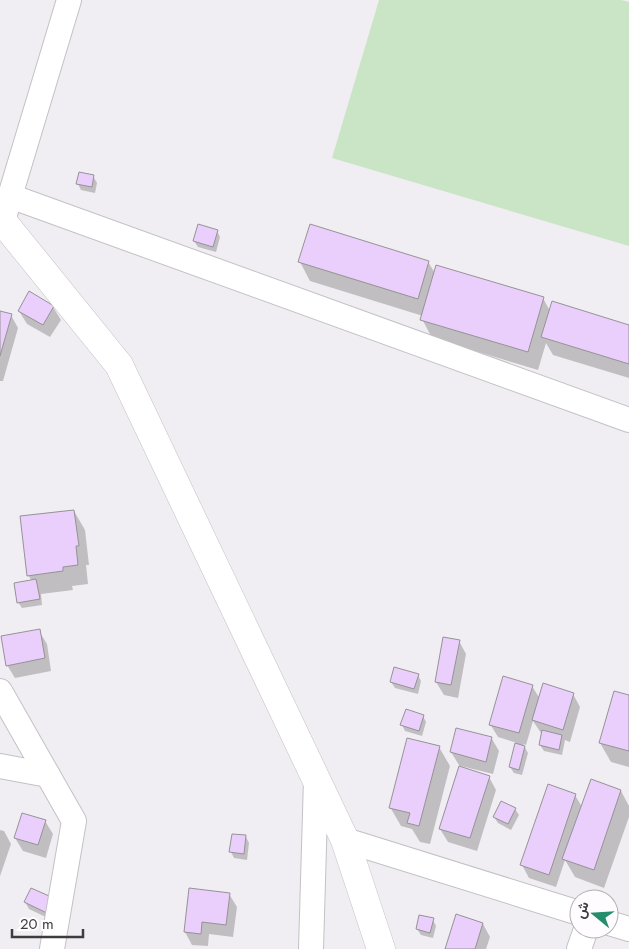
<svg xmlns="http://www.w3.org/2000/svg" width="629" height="949" viewBox="0 0 629 949" font-family="Jost,Vazirmatn,sans-serif">
  <rect width="100%" height="100%" fill="#f0eef2"/>
  <polygon fill="#cae5c6" points="379,0 621,0 629,2 629,246 332,158"/>
  <g fill="#0003">
    <polygon points="93,176 97,183 95,193 81,190 78,184"/>
    <polygon points="217,231 220,237 216,252 198,247 194,241"/>
    <polygon points="300,262 428,262 435,273 543,298 550,311 629,326 629,378 553,355 546,343 538,370 432,338 422,319 423,316 310,281"/>
    <polygon points="53,307 61,320 50,337 27,324 19,311"/>
    <polygon points="0,312 11,315 18,328 3,381 0,381"/>
    <polygon points="74,511 85,530 89,565 86,565 88,584 72,586 73,590 41,594 42,605 22,608 18,602 32,581 28,575"/>
    <polygon points="39,631 47,644 51,671 15,678 7,665"/>
    <polygon points="459,641 466,654 458,698 444,695 436,682"/>
    <polygon points="418,675 421,681 418,694 395,688 391,682"/>
    <polygon points="532,686 540,699 573,694 580,707 570,742 565,740 562,755 544,751 540,745 542,734 541,733 533,721 526,745 523,744 528,753 522,775 514,773 510,767 517,743 498,737 490,724"/>
    <polygon points="629,696 629,767 611,762 600,743"/>
    <polygon points="423,716 426,722 422,736 405,731 402,725"/>
    <polygon points="492,739 499,751 493,774 461,766 460,768 489,777 496,790 477,851 448,842 440,829 460,766 459,765 451,752"/>
    <polygon points="439,747 450,766 430,844 420,842 412,829 401,826 390,807"/>
    <polygon points="621,791 629,806 629,817 604,888 575,877 565,860 556,887 529,878 522,865 575,795 582,807"/>
    <polygon points="515,809 519,815 511,830 498,823 494,817"/>
    <polygon points="45,821 53,834 46,858 23,851 15,838"/>
    <polygon points="0,830 4,831 11,844 0,876"/>
    <polygon points="246,837 249,843 247,860 234,858 231,852"/>
    <polygon points="229,894 237,907 233,937 209,934 208,946 192,945 185,932"/>
    <polygon points="25,902 58,907 52,920 29,909"/>
    <polygon points="433,920 436,926 433,938 421,935 417,929"/>
    <polygon points="483,924 490,937 486,949 447,949"/>
  </g>
  <g fill="#eacffc" stroke="#959396">
    <polygon points="79,172 94,175 92,187 76,184"/>
    <polygon points="198,224 218,230 213,247 193,241"/>
    <polygon points="310,224 429,261 418,299 298,262"/>
    <polygon points="436,265 544,297 528,352 420,320"/>
    <polygon points="29,291 54,306 43,325 18,311"/>
    <polygon points="552,301 629,325 629,364 541,337"/>
    <polygon points="0,311 12,314 0,356"/>
    <polygon points="74,510 79,546 76,546 78,565 63,567 63,571 27,576 20,516"/>
    <polygon points="36,579 40,599 17,603 14,583"/>
    <polygon points="40,629 45,658 6,666 1,636"/>
    <polygon points="443,637 460,640 451,685 435,682"/>
    <polygon points="394,667 419,674 414,689 390,682"/>
    <polygon points="503,676 533,685 519,733 489,725"/>
    <polygon points="543,683 574,693 563,730 532,720"/>
    <polygon points="614,691 629,695 629,751 599,743"/>
    <polygon points="406,709 424,715 419,731 400,725"/>
    <polygon points="456,728 492,737 486,762 450,752"/>
    <polygon points="542,730 562,735 559,750 539,745"/>
    <polygon points="407,738 440,746 419,826 407,823 410,813 389,808"/>
    <polygon points="515,743 525,746 519,770 509,767"/>
    <polygon points="459,766 490,776 470,838 439,829"/>
    <polygon points="591,779 621,790 594,870 562,859"/>
    <polygon points="548,784 576,794 549,875 520,865"/>
    <polygon points="501,801 516,808 508,824 493,817"/>
    <polygon points="22,813 46,820 38,845 14,838"/>
    <polygon points="232,834 246,835 244,854 229,852"/>
    <polygon points="31,888 56,899 49,914 24,902"/>
    <polygon points="189,888 230,893 226,925 202,922 201,934 184,932"/>
    <polygon points="456,914 483,923 475,949 445,949"/>
    <polygon points="419,915 434,918 430,933 416,929"/>
  </g>
  <g fill="none" stroke-linecap="round" stroke-linejoin="round">
    <g stroke="#c3c1c5" stroke-width="26">
      <g id="minor">
        <polyline points="10,196 69,0"/>
        <polyline points="0,227 3,222 10,196 629,420"/>
        <polyline points="0,691 74,821 52,949"/>
        <polyline points="0,766 48,775"/>
        <polyline points="345,840 579,913"/>
        <polyline points="609,923 629,929"/>
        <polyline points="311,949 316,779"/>
        <polyline points="579,949 586,929"/>
      </g>
    </g>
    <g stroke="#c3c1c5" stroke-width="29">
      <polyline id="trunk" points="0,218 119,365 345,840 381,949"/>
    </g>
    <use href="#minor" stroke="#fff" stroke-width="24"/>
    <use href="#trunk" stroke="#fff" stroke-width="28"/>
  </g>
  <g transform="translate(594 914) rotate(288)"><circle r="24" fill="#fefcff" stroke="#b1afb2"/>
  <path d="M0-4L9 19L0 12L-9 19Z" fill="#258e6b"/>
  <text y="-8" font-size="14" font-weight="bold" text-anchor="middle" fill="#3d3c3e">ش</text>
  </g>
  <path d="M12 929v8h71v-8" fill="none" stroke="#3d3c3e" stroke-width="2.5"/>
  <text x="20" y="929" font-size="15" fill="#3d3c3e" stroke="#fefcff" stroke-width="4" paint-order="stroke">20 m</text>
</svg>
